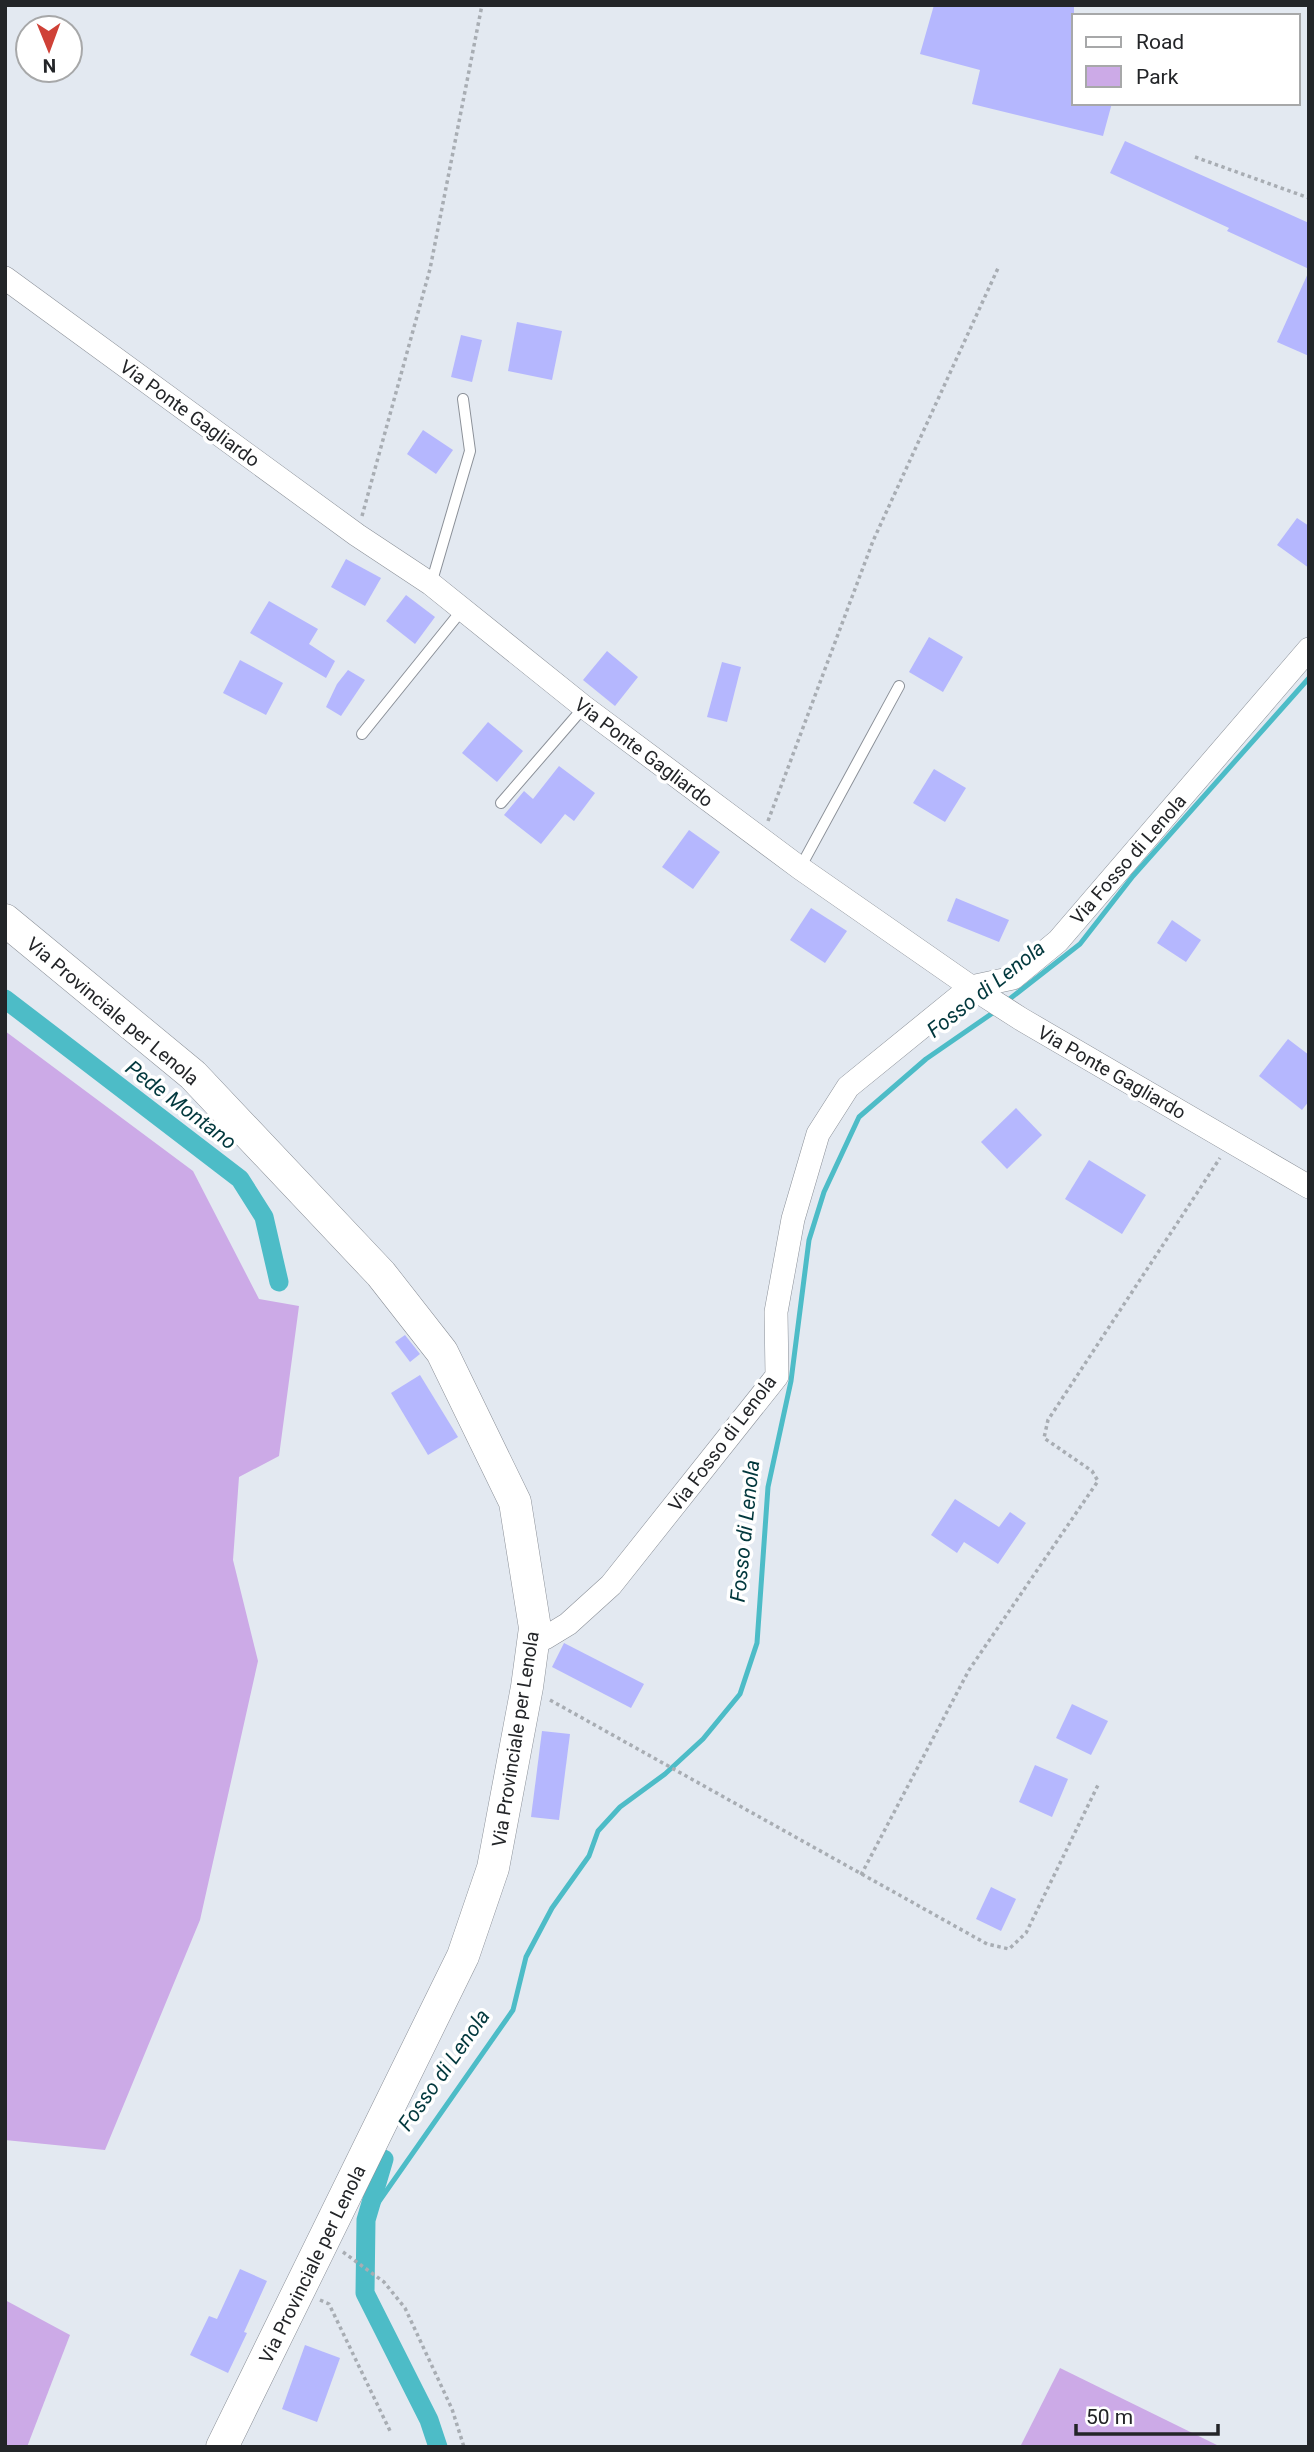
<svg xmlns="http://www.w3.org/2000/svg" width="1314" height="2452" viewBox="0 0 1314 2452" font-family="Roboto,sans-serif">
  <rect width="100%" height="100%" fill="#e3e9f1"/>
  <g fill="#ccaae7">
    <polygon points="5,1031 193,1171 259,1299 299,1306 279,1456 239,1477 233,1560 258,1661 200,1920 105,2150 5,2140"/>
    <polygon points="5,2300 70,2335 27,2447 5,2447"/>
    <polygon points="1060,2368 1221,2447 1020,2447"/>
  </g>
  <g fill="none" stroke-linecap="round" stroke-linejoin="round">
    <g stroke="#4dbcc7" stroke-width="5">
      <polyline points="1007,1001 1080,944 1133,876 1309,678"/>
      <polyline points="366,2220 513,2010 526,1957 552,1908 589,1856 598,1831 620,1807 665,1774 703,1739 740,1694 757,1643 768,1487 791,1381 809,1240 824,1192 859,1117 926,1059 997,1010"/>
    </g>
    <g stroke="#4dbcc7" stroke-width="19">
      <polyline points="5,999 240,1179 264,1217 279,1282"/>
      <polyline points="384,2159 366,2220 365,2293 429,2420 438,2447"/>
    </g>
  </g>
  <g fill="#b5b7fe">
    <polygon points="934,5 1074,5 1074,103 1112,103 1103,136 972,104 980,70 920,54"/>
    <polygon points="1125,141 1309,223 1309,269 1227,231 1229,228 1110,173"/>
    <polygon points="1309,271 1309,356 1277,342"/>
    <polygon points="517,322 562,331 552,380 508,371"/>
    <polygon points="461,335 482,340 472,382 451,377"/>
    <polygon points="423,430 453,450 436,474 407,454"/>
    <polygon points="1297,518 1309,526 1309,568 1277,545"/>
    <polygon points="346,559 381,578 365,606 331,587"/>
    <polygon points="406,595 435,617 415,644 386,621"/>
    <polygon points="269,601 318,629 309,644 335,661 326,678 250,633"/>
    <polygon points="929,637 963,657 943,692 909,672"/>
    <polygon points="607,651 638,677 615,706 583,680"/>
    <polygon points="240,660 283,683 266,715 223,693"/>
    <polygon points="722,662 741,667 727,722 707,717"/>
    <polygon points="348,670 365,680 341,716 326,707 337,684"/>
    <polygon points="488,722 523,751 497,782 462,753"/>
    <polygon points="559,766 595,793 574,821 565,814 541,844 504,815 524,791 533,799"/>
    <polygon points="934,769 966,788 945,822 913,803"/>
    <polygon points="689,830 720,852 693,889 662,867"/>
    <polygon points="956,898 1009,920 999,942 947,921"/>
    <polygon points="811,908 847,931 825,963 790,940"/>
    <polygon points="1172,920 1201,940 1186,962 1157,943"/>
    <polygon points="1288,1039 1309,1055 1309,1101 1302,1110 1259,1076"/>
    <polygon points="1016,1108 1042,1135 1007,1169 981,1142"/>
    <polygon points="1089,1160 1146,1195 1122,1234 1065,1199"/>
    <polygon points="405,1335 420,1354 410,1362 395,1342"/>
    <polygon points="420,1375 458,1437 428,1455 391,1393"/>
    <polygon points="955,1499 999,1527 1010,1512 1026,1523 998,1564 964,1542 957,1553 931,1535"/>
    <polygon points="564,1643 644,1684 631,1708 552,1667"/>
    <polygon points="1072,1704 1108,1721 1091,1755 1056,1738"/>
    <polygon points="542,1731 570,1734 559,1820 531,1817"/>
    <polygon points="1035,1765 1068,1779 1052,1817 1019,1802"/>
    <polygon points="991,1887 1016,1899 1001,1931 976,1919"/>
    <polygon points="240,2269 267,2281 244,2332 247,2333 228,2373 190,2355 209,2316 217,2319"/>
    <polygon points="305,2345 340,2358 317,2422 282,2409"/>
  </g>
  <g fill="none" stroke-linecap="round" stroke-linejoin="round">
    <g stroke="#8b9098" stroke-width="12">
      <g id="service">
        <polyline points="431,584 470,451 463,399"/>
        <polyline points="362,734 462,610"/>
        <polyline points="501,803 584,707"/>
        <polyline points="800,868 899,686"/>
      </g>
    </g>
    <g stroke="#8b9098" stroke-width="24">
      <g id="minor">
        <polyline points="5,278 357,535 431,584 584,707 800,868 971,987 1021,1019 1309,1187"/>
        <polyline points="533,1638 545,1638 568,1624 611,1585 777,1376 776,1312 793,1219 818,1134 848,1087 971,987 1013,978 1058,941 1309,649"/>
      </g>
    </g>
    <g stroke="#8b9098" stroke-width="33">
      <polyline id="secondary" points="5,920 193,1075 381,1274 442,1352 515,1502 535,1628 527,1687 493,1868 463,1956 222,2447"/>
    </g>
    <g stroke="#a8adb3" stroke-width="3.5" stroke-dasharray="3.5 3.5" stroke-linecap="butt">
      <polyline points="1195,157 1309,198"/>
      <polyline points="362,516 430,269 482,5"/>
      <polyline points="768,821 873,541 999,266"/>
      <polyline points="550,1700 987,1944 1009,1949 1026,1933 1098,1785"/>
      <polyline points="861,1875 969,1670 1098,1481 1092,1471 1044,1438 1048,1420 1220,1158"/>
      <polyline points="343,2252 384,2282 405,2308 452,2409 464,2447"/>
      <polyline points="320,2300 329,2304 391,2433"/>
    </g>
    <use href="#service" stroke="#fff" stroke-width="10"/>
    <use href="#minor" stroke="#fff" stroke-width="23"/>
    <use href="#secondary" stroke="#fff" stroke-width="32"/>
  </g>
  <g text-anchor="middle" stroke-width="7" stroke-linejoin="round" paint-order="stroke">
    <g font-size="19" fill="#232528" stroke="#fff">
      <text transform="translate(190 413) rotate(36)" y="7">Via Ponte Gagliardo</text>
      <text transform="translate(644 752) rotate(37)" y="7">Via Ponte Gagliardo</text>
      <text transform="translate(1128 859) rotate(-49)" y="7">Via Fosso di Lenola</text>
      <text transform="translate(113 1011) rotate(40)" y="7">Via Provinciale per Lenola</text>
      <text transform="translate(1112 1072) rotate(30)" y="7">Via Ponte Gagliardo</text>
      <text transform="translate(722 1443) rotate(-53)" y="7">Via Fosso di Lenola</text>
      <text transform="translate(515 1739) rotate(-81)" y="7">Via Provinciale per Lenola</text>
      <text transform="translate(312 2264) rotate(-64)" y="7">Via Provinciale per Lenola</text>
    </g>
    <g font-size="21" font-style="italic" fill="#02383d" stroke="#fff">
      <text transform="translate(986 989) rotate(-38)" y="7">Fosso di Lenola</text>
      <text transform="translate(181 1105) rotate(37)" y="7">Pede Montano</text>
      <text transform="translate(745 1531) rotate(-84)" y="7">Fosso di Lenola</text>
      <text transform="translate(444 2070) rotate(-55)" y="7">Fosso di Lenola</text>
    </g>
  </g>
  <rect width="1314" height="2452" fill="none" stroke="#232528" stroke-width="14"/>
  <rect x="1072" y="14" width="228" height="91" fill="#ffffff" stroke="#a7a8a9" stroke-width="2"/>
  <rect x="1086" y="37" width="35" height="10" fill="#ffffff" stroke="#a7a8a9" stroke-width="2"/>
  <text x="1136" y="49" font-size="21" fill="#232528">Road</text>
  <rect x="1086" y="66" width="35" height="21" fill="#ccaae7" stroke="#a7a8a9" stroke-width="2"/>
  <text x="1136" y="84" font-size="21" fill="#232528">Park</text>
  <g transform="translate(49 49) rotate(179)"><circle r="33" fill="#ffffff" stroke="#a7a8a9" stroke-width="2"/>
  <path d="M0-5L12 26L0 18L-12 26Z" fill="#cf4137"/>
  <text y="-10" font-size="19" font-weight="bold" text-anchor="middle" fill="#232528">N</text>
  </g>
  <path d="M1076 2424v10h142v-10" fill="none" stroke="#232528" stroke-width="3.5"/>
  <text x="1086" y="2424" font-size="21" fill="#232528" stroke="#ffffff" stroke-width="5" paint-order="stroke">50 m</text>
</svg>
